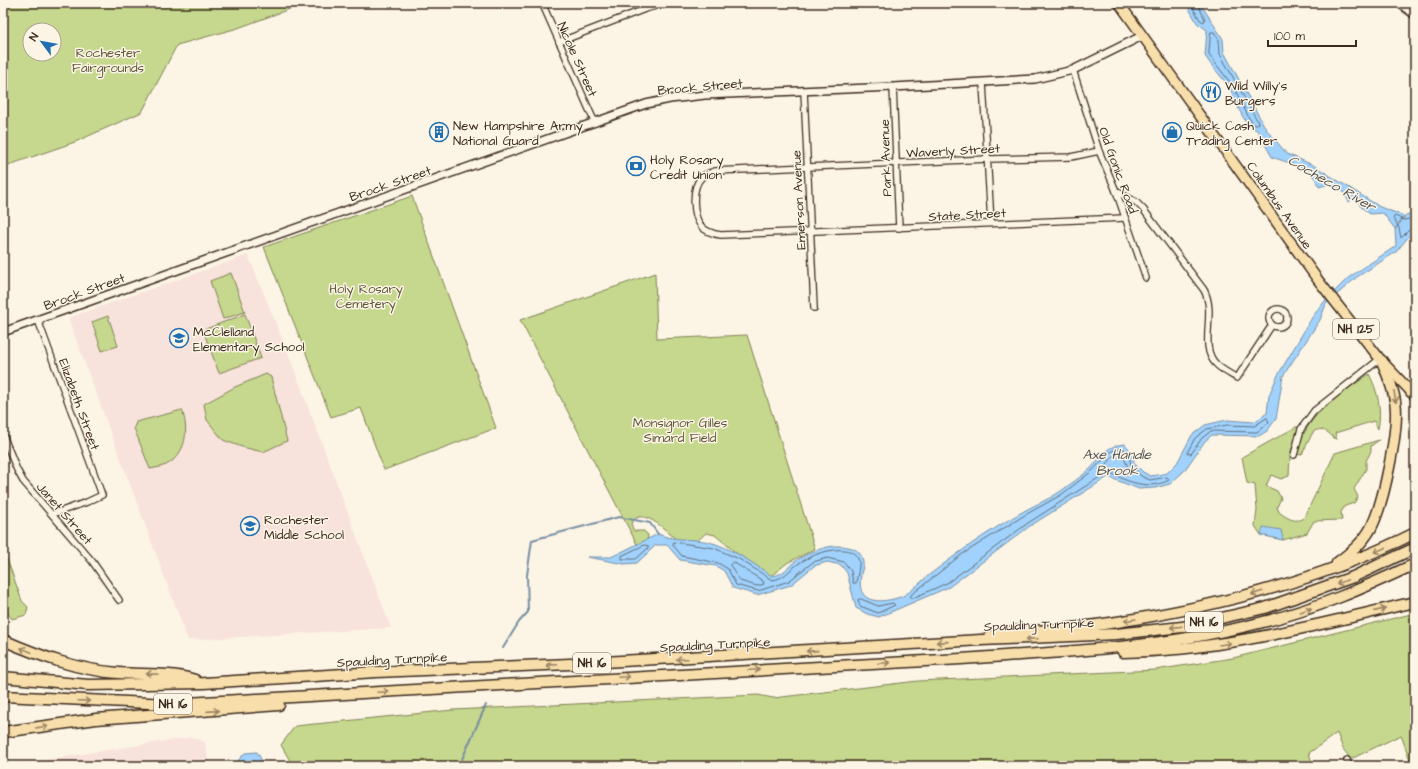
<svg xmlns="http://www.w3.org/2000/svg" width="1418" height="769" viewBox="0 0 1418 769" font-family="'Architects Daughter',sans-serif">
  <rect width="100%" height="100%" fill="#fcf5e5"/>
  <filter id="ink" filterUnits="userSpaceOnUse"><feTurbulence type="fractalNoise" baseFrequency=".025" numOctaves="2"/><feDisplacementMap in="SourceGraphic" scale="8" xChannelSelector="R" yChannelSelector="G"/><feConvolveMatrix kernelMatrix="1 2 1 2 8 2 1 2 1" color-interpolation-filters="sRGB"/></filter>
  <g filter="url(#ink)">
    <g fill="#f8e2dc">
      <polygon points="248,255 290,358 391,628 188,640 68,318"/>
      <polygon points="191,737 205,742 209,766 5,766"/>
    </g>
    <g fill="#c5d88d" stroke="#808156" fill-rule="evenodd">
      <path d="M3,3H297L295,7L238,28L177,45L142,112L75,142L3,167ZM30,30H54V54H30Z"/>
      <polygon points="412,196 496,428 384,470 361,408 331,417 264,247"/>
      <polygon points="231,273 245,312 223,319 210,281"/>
      <path d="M655,273L657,339L747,335L815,549L787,563L767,579L715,535L706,533L697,541L681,544C672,537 642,502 631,524L634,531H644L648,535L647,541L640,550L520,320Z"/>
      <polygon points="245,314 261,358 219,373 203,330"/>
      <polygon points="108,316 118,346 102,351 92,322"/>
      <polygon points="266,374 271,377 287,441 263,452 242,447 223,440 207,420 204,404 235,387"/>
      <path d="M1369,374C1378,391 1382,410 1378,429L1374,421L1335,433L1337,440C1329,435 1324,425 1313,432L1302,454L1299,455L1297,453C1307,412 1337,397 1369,374Z"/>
      <path d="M182,410C189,429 187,454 166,465C161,467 155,468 150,469L134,428L136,422Z"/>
      <path d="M1296,427H1299L1290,455L1289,476L1281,479L1271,475L1266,486L1277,491L1281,498L1277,507L1279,512C1287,518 1297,525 1305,516L1335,453L1379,440L1371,446V451L1366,461V469L1354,489L1358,497L1354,503L1345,506L1341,512L1342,520L1314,521L1307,533L1283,540L1261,535L1255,526L1257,510L1255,485L1247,483L1242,457Z"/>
      <polygon points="3,548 22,601 28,607 26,615 12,619 3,607"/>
      <polygon points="1415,613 1415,766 1412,766 1401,735 1351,759 1343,749 1337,733 1309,753 1313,766 293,766 281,745 295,726 453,710 758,695 773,698 918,681 1155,670 1233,658"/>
    </g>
    <g fill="#a0d2fd" stroke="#788fa4">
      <path d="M1186,3H1200L1223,39L1224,52L1266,129L1287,154L1313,165L1380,207L1404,216L1395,229L1383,213L1370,214L1360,206L1359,202L1353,199L1349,202L1343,191L1329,184L1319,187C1313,167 1290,164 1272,157L1257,130C1242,125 1237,102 1230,89C1223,77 1212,68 1205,56L1207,30L1197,23Z"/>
      <path d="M1415,214V229L1396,252L1357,277L1326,304L1320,320L1283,376L1276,419L1267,431L1259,436L1212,435L1205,441L1184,471L1170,484L1155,488L1139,489L1108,477L1030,526L949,587L879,617L867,614L856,608L847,573L841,565L827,562L814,566L791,585L757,595L733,588L724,571L716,566L680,560L667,545H656L637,563L624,564L587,557H611L658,534C676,542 697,537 716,544C736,551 754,564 772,576C784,575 788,566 797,560C812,551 830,543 848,547C856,548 863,554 863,563C864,567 861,571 861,575C856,602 876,604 897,598C908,596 920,582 929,575C959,552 990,530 1024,511C1036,504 1050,499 1061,491C1070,484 1081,477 1090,469C1103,456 1104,446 1125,444L1133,454L1134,463L1143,472L1150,476L1157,475L1167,473L1177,463L1192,435L1205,425L1227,420L1254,422L1267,413L1269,395L1278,375L1313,316L1324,302L1348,278L1396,246L1395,230L1406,215Z"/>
      <polygon points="1263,527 1281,530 1283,540 1261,535"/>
      <polygon points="257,752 261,759 262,766 233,766 245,753"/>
    </g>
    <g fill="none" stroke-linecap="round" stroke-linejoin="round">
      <g stroke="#636d77" stroke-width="1">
        <polyline points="1190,3 1200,20 1204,22 1205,19 1197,3"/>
        <polygon points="1211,32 1214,32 1219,40 1220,54 1258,122 1257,125 1254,125 1249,118 1233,86 1209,55"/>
        <polyline points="1415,218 1404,220 1395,216 1393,218 1399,228 1401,238 1411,228 1415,227"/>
        <polygon points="1267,418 1269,422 1257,432 1211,431 1202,438 1191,454 1187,453 1195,438 1207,429 1227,425 1254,426"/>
        <path d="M1116,449H1124L1129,456L1131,465L1141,476L1150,480L1167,477L1169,480C1154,488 1138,485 1123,479C1117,476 1113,473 1106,473L1028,523L947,583L913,598H910L911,595L961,555L1025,515L1061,495L1092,471L1109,453Z"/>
        <path d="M1117,454L1121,453C1126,459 1126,466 1131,473L1130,475L1105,467L1112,457Z"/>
        <path d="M674,542L714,548L739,559L772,580C784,579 789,570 798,564C811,555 830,548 845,550C852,551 857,555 859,561C860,567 857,576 856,583H853L851,571L844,562L827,558L813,562L789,581L758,591L736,585L728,569L718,563L682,556L673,545Z"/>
        <polygon points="645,545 648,546 648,548 636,559 622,559 622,556"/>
        <polygon points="733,562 763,581 764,584 757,586 740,581 730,565"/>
        <polygon points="861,599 878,606 893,603 895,605 878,613 860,606 858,600"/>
      </g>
      <g stroke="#788fa4" stroke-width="2">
        <polyline points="503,648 519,622 528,612 527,575 532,540 619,517 650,523 658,534"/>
        <polyline points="459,766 486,705"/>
      </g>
      <g stroke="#3b2a1e" stroke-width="8">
        <g id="minor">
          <polyline points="542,3 595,123"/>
          <polyline points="559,42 645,9 667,3"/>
          <polyline points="1073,70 1099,151 1116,191 1146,278"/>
          <polyline points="983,83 991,223"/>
          <polyline points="893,87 899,228"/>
          <polyline points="804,91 814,308"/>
          <path d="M1099,151L1071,157L988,159L715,171C710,173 704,174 701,178C691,188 693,216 701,226C706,232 713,234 721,235L1125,218"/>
          <path d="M1116,191L1136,202L1143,209L1204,290C1217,314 1198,346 1216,364C1222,370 1230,374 1237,378L1272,325"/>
          <circle cx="1278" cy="318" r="9"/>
          <polyline points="38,320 102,495 87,502 53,514"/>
          <polyline points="3,435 17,470 23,481 92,561 119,600"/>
          <polyline points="1294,455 1301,429 1314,411 1380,359"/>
          <polyline points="1347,760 1349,766"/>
        </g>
      </g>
      <g stroke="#3b2a1e" stroke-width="10">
        <g id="tertiary">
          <polyline points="1399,3 1415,15"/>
          <polyline points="3,332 646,104 670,99 705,95 893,87 1035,79 1073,70 1142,36"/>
        </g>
      </g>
      <g stroke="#3b2a1e" stroke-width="12">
        <polyline id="primary" points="1119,3 1318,280 1380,359 1415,396"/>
      </g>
      <g stroke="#3b2a1e" stroke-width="13">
        <g id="motorway">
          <polyline points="1411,392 1415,393"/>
          <path d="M1337,563C1350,553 1363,543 1371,528C1383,505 1400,427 1395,401C1393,387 1387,374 1382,361"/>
          <path d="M989,637C1011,628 1031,632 1054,630C1075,628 1097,625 1117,622C1220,606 1322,580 1415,533"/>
          <path d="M3,640C40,656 78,670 118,673C144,675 170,672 195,680"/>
          <path d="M1123,652C1223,651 1319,624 1415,602"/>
          <polyline points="3,677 88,685 204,683 376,672 570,664 981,640 1116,634 1182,627 1265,608 1353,577 1415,548"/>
          <path d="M3,696L169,704L961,659C1062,652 1165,648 1263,622C1316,609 1366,587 1415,564"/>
          <polyline points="3,732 96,719 279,705"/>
        </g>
      </g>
      <use href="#minor" stroke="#fcf5e5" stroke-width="5.5"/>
      <use href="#tertiary" stroke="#fcf5e5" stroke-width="7"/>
      <use href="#primary" stroke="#f8deab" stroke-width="9"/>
      <use href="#motorway" stroke="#f8deab" stroke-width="10"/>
    </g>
    <defs><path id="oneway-shaft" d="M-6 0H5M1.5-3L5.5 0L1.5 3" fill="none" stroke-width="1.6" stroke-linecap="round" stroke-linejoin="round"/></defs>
    <g stroke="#9a8464">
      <use href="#oneway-shaft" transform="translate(1395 397) rotate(80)"/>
      <use href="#oneway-shaft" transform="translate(1380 550) rotate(155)"/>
      <use href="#oneway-shaft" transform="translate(1342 582) rotate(158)"/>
      <use href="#oneway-shaft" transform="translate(1257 593) rotate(164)"/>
      <use href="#oneway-shaft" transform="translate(1306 610) rotate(-19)"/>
      <use href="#oneway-shaft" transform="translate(1380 610) rotate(-13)"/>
      <use href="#oneway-shaft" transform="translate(1130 620) rotate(171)"/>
      <use href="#oneway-shaft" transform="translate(1176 627) rotate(173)"/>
      <use href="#oneway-shaft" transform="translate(1032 639) rotate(178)"/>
      <use href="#oneway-shaft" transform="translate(942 642) rotate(176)"/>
      <use href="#oneway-shaft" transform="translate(1225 644) rotate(-9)"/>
      <use href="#oneway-shaft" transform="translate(26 650) rotate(-158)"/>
      <use href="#oneway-shaft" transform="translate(812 651) rotate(176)"/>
      <use href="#oneway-shaft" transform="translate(682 659) rotate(177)"/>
      <use href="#oneway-shaft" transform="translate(884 663) rotate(-3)"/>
      <use href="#oneway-shaft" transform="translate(552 665) rotate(178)"/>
      <use href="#oneway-shaft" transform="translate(754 670) rotate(-3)"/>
      <use href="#oneway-shaft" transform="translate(152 674) rotate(-178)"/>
      <use href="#oneway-shaft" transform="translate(624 677) rotate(-3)"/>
      <use href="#oneway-shaft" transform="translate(383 692) rotate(-3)"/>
      <use href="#oneway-shaft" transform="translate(84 701) rotate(2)"/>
      <use href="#oneway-shaft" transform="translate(213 711) rotate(-4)"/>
      <use href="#oneway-shaft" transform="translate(42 727) rotate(-8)"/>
    </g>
  </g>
  <defs>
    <g id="restaurant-ring" transform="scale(1)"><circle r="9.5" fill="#fcf5e5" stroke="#1f6fb2" stroke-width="1.5"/><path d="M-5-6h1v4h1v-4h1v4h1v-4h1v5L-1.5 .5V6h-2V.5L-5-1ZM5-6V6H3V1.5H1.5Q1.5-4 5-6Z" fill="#1f6fb2"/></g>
    <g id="building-ring" transform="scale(1)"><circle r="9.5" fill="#fcf5e5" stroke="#1f6fb2" stroke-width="1.5"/><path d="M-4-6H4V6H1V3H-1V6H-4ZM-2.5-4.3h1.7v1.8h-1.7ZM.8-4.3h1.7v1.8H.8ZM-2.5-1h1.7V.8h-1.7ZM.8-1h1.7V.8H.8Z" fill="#1f6fb2"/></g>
    <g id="shop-ring" transform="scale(1)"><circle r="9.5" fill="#fcf5e5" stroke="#1f6fb2" stroke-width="1.5"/><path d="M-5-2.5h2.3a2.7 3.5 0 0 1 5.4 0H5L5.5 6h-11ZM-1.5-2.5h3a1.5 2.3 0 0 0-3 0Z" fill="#1f6fb2"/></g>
    <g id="bank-ring" transform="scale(1)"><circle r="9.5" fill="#fcf5e5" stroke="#1f6fb2" stroke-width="1.5"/><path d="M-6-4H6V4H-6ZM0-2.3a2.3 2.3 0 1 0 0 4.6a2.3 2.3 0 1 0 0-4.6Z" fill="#1f6fb2"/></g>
    <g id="school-ring" transform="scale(1)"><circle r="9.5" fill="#fcf5e5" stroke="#1f6fb2" stroke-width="1.5"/><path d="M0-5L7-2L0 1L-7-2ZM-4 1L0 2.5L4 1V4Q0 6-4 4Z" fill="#1f6fb2"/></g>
  </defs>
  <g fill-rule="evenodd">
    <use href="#restaurant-ring" x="1211" y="92"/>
    <use href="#building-ring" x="439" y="132"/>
    <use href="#shop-ring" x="1172" y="132"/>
    <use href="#bank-ring" x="636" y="166"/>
    <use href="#school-ring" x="179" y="338"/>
    <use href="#school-ring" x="250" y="526"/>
  </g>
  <g text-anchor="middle" stroke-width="3" stroke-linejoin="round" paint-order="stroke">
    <g fill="#fcf5e5" stroke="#75675a" stroke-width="1">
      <rect x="1333" y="319" width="46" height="20" rx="3"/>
      <rect x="1185" y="612" width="38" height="20" rx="3"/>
      <rect x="573" y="653" width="38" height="20" rx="3"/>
      <rect x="154" y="694" width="38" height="20" rx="3"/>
    </g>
    <g font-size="12" font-weight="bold" fill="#3b2a1e">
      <text x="1356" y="333">NH 125</text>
      <text x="1204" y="626">NH 16</text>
      <text x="592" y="667">NH 16</text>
      <text x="173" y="708">NH 16</text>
    </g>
    <g font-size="13" fill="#5e563a" stroke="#fcf5e5">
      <text x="108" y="57">Rochester<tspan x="108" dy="15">Fairgrounds</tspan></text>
      <text x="366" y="293">Holy Rosary<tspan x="366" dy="15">Cemetery</tspan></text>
      <text x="680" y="427">Monsignor Gilles<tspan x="680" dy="15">Simard Field</tspan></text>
    </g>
    <g font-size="13" fill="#3b2a1e" stroke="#fcf5e5">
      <text transform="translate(578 59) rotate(66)" y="5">Nicole Street</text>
      <text transform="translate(700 86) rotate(-5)" y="5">Brock Street</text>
      <text transform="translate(953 150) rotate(-3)" y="5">Waverly Street</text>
      <text transform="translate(885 158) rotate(-92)" y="5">Park Avenue</text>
      <text transform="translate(1119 170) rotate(70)" y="5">Old Gonic Road</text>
      <text transform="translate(390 183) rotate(-19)" y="5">Brock Street</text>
      <text transform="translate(798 200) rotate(-93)" y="5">Emerson Avenue</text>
      <text transform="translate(1280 205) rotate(55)" y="5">Columbus Avenue</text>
      <text transform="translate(967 214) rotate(-3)" y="5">State Street</text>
      <text transform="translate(84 291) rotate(-20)" y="5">Brock Street</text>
      <text transform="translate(80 404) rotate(70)" y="5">Elizabeth Street</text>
      <text transform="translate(65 513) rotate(49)" y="5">Janet Street</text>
      <text transform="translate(1039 624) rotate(-2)" y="5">Spaulding Turnpike</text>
      <text transform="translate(715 644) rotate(-3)" y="5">Spaulding Turnpike</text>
      <text transform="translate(392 659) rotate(-3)" y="5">Spaulding Turnpike</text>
    </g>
    <g font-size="13" fill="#3b2a1e" stroke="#fcf5e5" text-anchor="start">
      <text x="1225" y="90">Wild Willy's<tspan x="1225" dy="15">Burgers</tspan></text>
      <text x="453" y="130">New Hampshire Army<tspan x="453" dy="15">National Guard</tspan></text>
      <text x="1186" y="130">Quick Cash<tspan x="1186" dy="15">Trading Center</tspan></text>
      <text x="650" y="164">Holy Rosary<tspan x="650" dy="15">Credit Union</tspan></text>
      <text x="193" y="336">McClelland<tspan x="193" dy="15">Elementary School</tspan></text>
      <text x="264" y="524">Rochester<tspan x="264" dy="15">Middle School</tspan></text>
    </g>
    <g font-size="14" font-style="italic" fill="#545456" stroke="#fcf5e5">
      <text transform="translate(1332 183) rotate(30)" y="5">Cocheco River</text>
      <text x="1117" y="459">Axe Handle<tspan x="1117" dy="16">Brook</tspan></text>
    </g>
  </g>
  <rect width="1418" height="769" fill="none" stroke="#fcf5e5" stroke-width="16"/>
  <rect x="8" y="8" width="1402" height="753" fill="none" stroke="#3b2a1e" stroke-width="1.5" filter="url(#ink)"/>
  <g transform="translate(42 42) rotate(302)"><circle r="19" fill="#fcf5e5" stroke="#afa495"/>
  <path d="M0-3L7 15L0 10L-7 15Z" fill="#1f6fb2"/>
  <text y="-6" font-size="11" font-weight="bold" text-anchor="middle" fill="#3b2a1e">N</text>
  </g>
  <path d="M1268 40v6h88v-6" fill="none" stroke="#3b2a1e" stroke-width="2"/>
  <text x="1274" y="40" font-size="12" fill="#3b2a1e" stroke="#fcf5e5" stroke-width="3" paint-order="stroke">100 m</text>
</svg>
